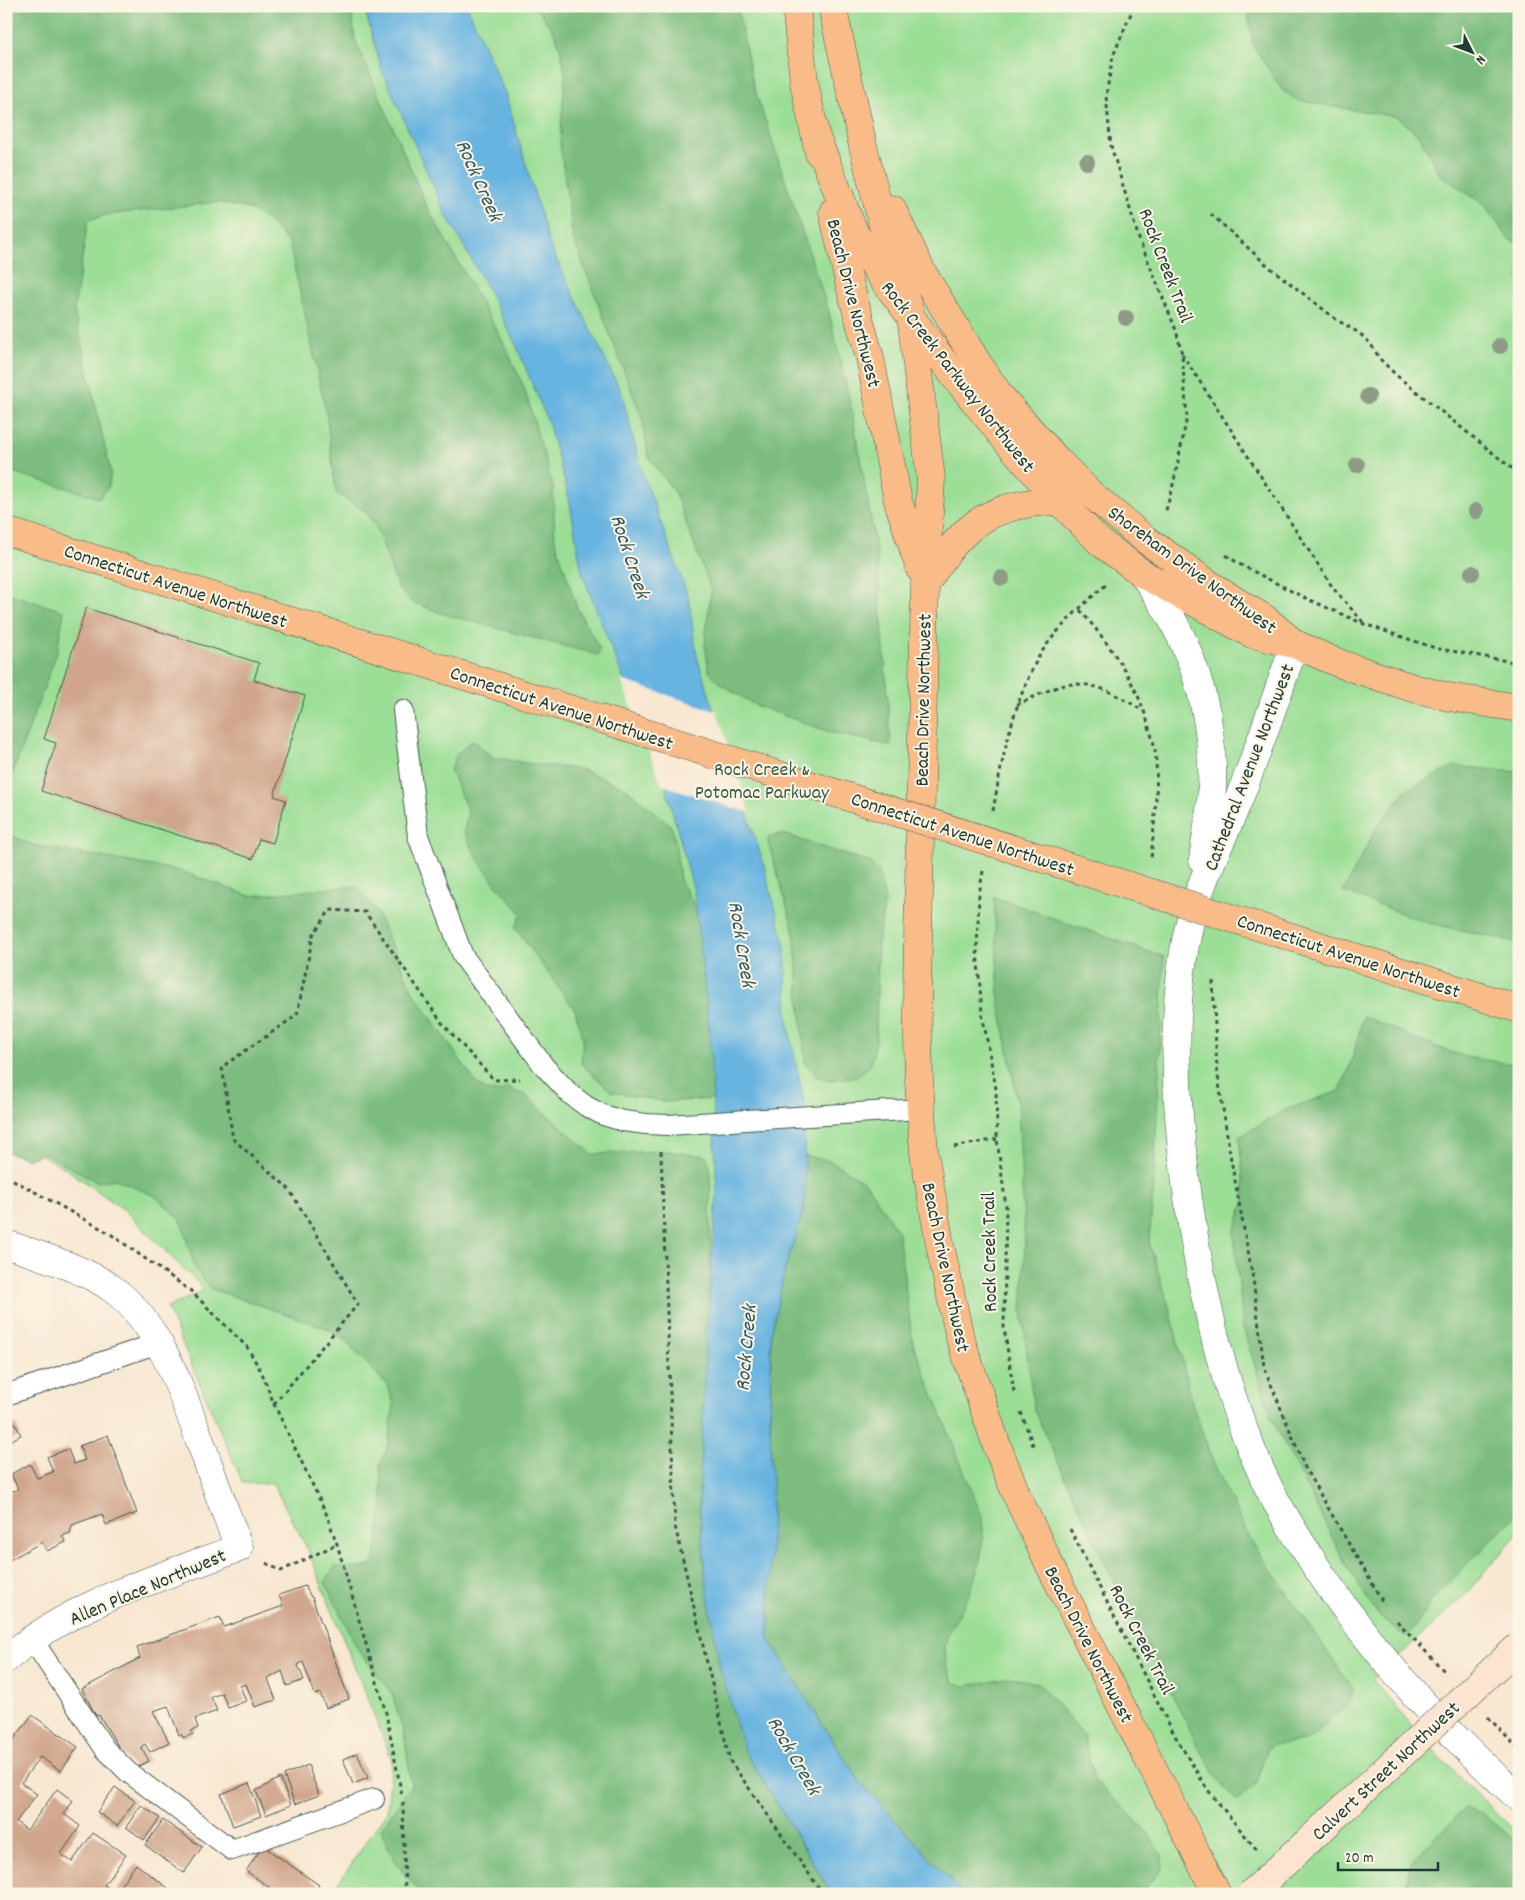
<svg xmlns="http://www.w3.org/2000/svg" width="1525" height="1900" viewBox="0 0 1525 1900" font-family="Dekko,sans-serif">
  <rect width="100%" height="100%" fill="#fcf5e5"/>
  <filter id="ink" filterUnits="userSpaceOnUse"><feTurbulence type="fractalNoise" baseFrequency=".02" numOctaves="2"/><feDisplacementMap in="SourceGraphic" scale="10" xChannelSelector="R" yChannelSelector="G"/><feConvolveMatrix kernelMatrix="1 2 1 2 8 2 1 2 1" color-interpolation-filters="sRGB"/></filter>
  <filter id="wash" filterUnits="userSpaceOnUse"><feTurbulence type="fractalNoise" baseFrequency=".0096" numOctaves="4" result="noise"/><feDisplacementMap in="SourceGraphic" scale="20" xChannelSelector="R" yChannelSelector="G"/><feGaussianBlur stdDeviation="1.12" result="paint"/><feColorMatrix in="noise" values="0 0 0 0 0 0 0 0 0 0 0 0 0 0 0 0 0 1.4 0 .05"/><feComposite in="paint" operator="in"/></filter>
  <g filter="url(#wash)">
    <rect width="100%" height="100%" fill="#f8e7d1"/>
    <polygon fill="#9bde96" stroke="#5d8e65" points="6,6 1519,6 1519,1532 1464,1596 1373,1680 1439,1757 1519,1835 1519,1894 331,1894 387,1811 392,1760 307,1548 273,1484 243,1483 167,1308 203,1291 200,1285 123,1209 65,1168 6,1135"/>
    <g fill="#7cbd7f" stroke="#4e7d5a">
      <polygon points="6,6 351,6 355,40 428,209 501,338 524,387 553,486 555,540 577,608 600,650 598,655 440,613 410,601 399,590 376,527 365,511 336,493 326,411 289,243 271,223 252,210 218,202 106,215 88,220 74,310 111,474 108,488 99,498 6,470"/>
      <polygon points="531,6 737,6 753,84 829,312 852,411 877,555 891,746 830,732 755,705 722,685 709,672 705,644 711,590 675,493 648,456 642,418 573,238 560,144 565,74 561,51 555,34 540,12"/>
      <polygon points="1247,6 1519,6 1519,243 1510,240 1483,204 1440,175 1420,137 1398,117 1299,101 1282,90 1253,45"/>
      <polygon points="6,593 64,611 57,652 6,791"/>
      <polygon points="473,740 492,757 532,764 580,769 626,788 671,826 675,840 680,880 707,927 738,1074 713,1099 666,1102 612,1092 581,1064 583,1038 575,1010 515,928 522,914 494,882 477,858 464,832 468,812 450,770 457,754"/>
      <polygon points="1454,766 1519,772 1519,943 1429,923 1343,892 1376,829 1405,791"/>
      <path d="M6,833L32,845L181,871L250,896L355,886L375,908L413,992L477,1084L487,1091L501,1092L506,1088L525,1095L592,1154L666,1151L706,1156L710,1164L711,1277L699,1504L706,1577L753,1765L832,1894H423C402,1874 390,1856 381,1829L411,1786L405,1738L392,1694L358,1649L325,1582L335,1567L362,1568L374,1563L383,1504L380,1465L388,1445L394,1404L387,1385L344,1339L324,1327L209,1288L194,1266L181,1220L155,1196L115,1179L98,1182L44,1153L29,1159L6,1152Z"/>
      <polygon points="783,834 871,863 879,873 885,900 878,942 876,1043 870,1065 858,1076 831,1080 817,1077 805,1062 794,931 768,842 769,836"/>
      <polygon points="994,897 1164,957 1154,1183 1149,1242 1171,1313 1193,1406 1213,1462 1251,1541 1354,1690 1347,1705 1313,1736 1306,1741 1272,1745 1267,1750 1255,1785 1237,1801 1225,1790 1198,1746 1098,1549 1034,1410 1022,1312 1025,1248 1018,1106 999,1001"/>
      <polygon points="1363,1016 1421,1041 1465,1057 1519,1065 1519,1513 1432,1600 1414,1629 1405,1636 1379,1616 1346,1565 1271,1417 1243,1328 1234,1233 1245,1200 1239,1137 1287,1109 1340,1091 1353,1057"/>
      <path d="M805,1156L831,1161L866,1183L898,1232L913,1344L981,1514C988,1544 976,1580 963,1607C959,1615 953,1623 949,1631C942,1647 946,1668 954,1683L966,1686L1010,1677L1038,1683L1084,1735L1094,1780L1147,1831L1162,1855V1869L1148,1886L1138,1894H963L860,1782L811,1707L769,1639L771,1334L785,1269L804,1209Z"/>
      <polygon points="1465,1808 1482,1814 1519,1844 1519,1894 1392,1894 1407,1880 1411,1862"/>
    </g>
    <polygon fill="#67b4e1" stroke="#43788a" points="364,6 467,6 505,93 550,246 622,394 641,469 688,596 697,657 764,866 785,946 788,1024 804,1102 805,1179 804,1209 785,1269 771,1334 770,1427 772,1485 769,1639 811,1707 860,1782 963,1894 832,1894 744,1750 720,1669 707,1588 699,1504 706,1338 717,1193 710,1036 694,891 666,788 582,573 569,498 548,422 517,347 484,282 445,213 381,68"/>
    <polygon fill="#f8e7d1" points="621,680 717,711 750,813 662,785"/>
    <g id="blocks">
      <g fill="#d0a68d">
        <polygon points="86,608 259,663 254,680 305,696 274,796 286,800 273,843 259,839 253,859 41,791 56,743 44,739"/>
        <polygon points="6,1407 21,1435 6,1443"/>
        <polygon points="108,1435 137,1513 106,1525 102,1514 72,1525 70,1533 62,1536 66,1542 47,1551 42,1542 6,1562 6,1494 18,1489 11,1474 30,1464 37,1478 53,1472 47,1457 68,1449 74,1464 85,1460 79,1446"/>
        <polygon points="305,1586 311,1597 312,1597 349,1699 326,1708 320,1693 315,1695 303,1662 298,1665 304,1680 287,1686 282,1671 268,1679 276,1700 255,1707 246,1684 240,1686 246,1701 228,1708 222,1693 211,1697 217,1711 195,1719 198,1728 191,1731 193,1734 183,1738 182,1735 179,1735 168,1706 153,1711 169,1742 150,1752 145,1744 141,1747 149,1761 135,1768 124,1756 99,1715 96,1716 82,1689 140,1658 137,1647 220,1617 224,1627 283,1606 279,1595"/>
        <polygon points="32,1715 78,1747 61,1771 40,1757 21,1783 37,1794 16,1822 27,1830 57,1789 73,1801 64,1814 80,1826 61,1854 72,1862 93,1833 126,1855 104,1885 115,1893 136,1864 168,1888 164,1894 6,1894 6,1750"/>
        <polygon points="357,1753 368,1778 353,1784 343,1759"/>
        <polygon points="308,1765 319,1795 295,1804 284,1775"/>
        <polygon points="280,1778 291,1805 266,1815 256,1791"/>
        <polygon points="249,1783 261,1816 233,1826 221,1794"/>
        <polygon points="115,1787 135,1801 117,1826 97,1812"/>
        <polygon points="141,1805 160,1818 144,1840 126,1827"/>
        <polygon points="163,1820 202,1847 184,1873 145,1845"/>
        <polygon points="263,1846 319,1885 313,1894 279,1894 246,1871"/>
      </g>
    </g>
  </g>
  <g filter="url(#ink)">
    <use href="#blocks" fill-opacity="0" stroke="#40564c" stroke-width="1"/>
    <g fill="none" stroke-linecap="round" stroke-linejoin="round">
      <g stroke="#40564c" stroke-width="22">
        <g id="service">
          <polyline points="403,710 418,836 463,956 543,1065 570,1094 586,1106 603,1115 623,1121 646,1124 668,1125 920,1109"/>
          <polyline points="6,1395 158,1343"/>
          <polyline points="32,1639 105,1749 128,1772 232,1850 374,1799"/>
        </g>
      </g>
      <g stroke="#40564c" stroke-width="29">
        <path id="minor" d="M6,1244C40,1256 86,1269 114,1290C162,1326 184,1398 204,1452C215,1484 227,1516 239,1548C159,1578 72,1603 6,1659"/>
      </g>
      <g stroke="#40564c" stroke-width="29">
        <g id="tertiary">
          <path d="M1143,574C1153,589 1164,604 1172,619C1200,671 1214,729 1212,788C1211,812 1206,836 1203,860"/>
          <path d="M1295,644C1276,696 1259,749 1238,801C1221,843 1199,882 1189,926C1171,1004 1175,1097 1185,1175C1198,1278 1220,1384 1264,1478C1274,1500 1287,1520 1299,1540C1358,1636 1435,1723 1519,1798"/>
        </g>
      </g>
      <g stroke="#40564c" stroke-width="29">
        <g id="primary">
          <polyline points="796,6 804,82 819,153"/>
          <polyline points="832,6 863,146 885,234 911,316 931,479 925,584 917,991 919,1081 924,1153 941,1250 960,1338 997,1446 1017,1496 1053,1572 1217,1894"/>
          <polyline points="816,137 854,232 880,275 955,377 1001,434 1059,501 1100,542 1143,574 1252,634 1295,644 1338,663 1413,688 1449,697 1519,708"/>
          <polyline points="892,209 922,272 975,359 1000,396 1057,460 1091,494 1146,540 1219,591 1265,619 1289,639"/>
          <polyline points="833,212 850,286 870,358 898,501 920,569"/>
          <polyline points="6,531 671,741"/>
          <path d="M926,583C953,542 974,512 1026,504C1041,501 1057,502 1072,498"/>
        </g>
      </g>
      <g stroke="#40564c" stroke-width="3" stroke-dasharray="4 4" stroke-linecap="butt">
        <polyline points="1134,6 1113,56 1106,96 1111,146 1139,239 1176,330 1182,354 1187,417 1174,481 1165,514"/>
        <polyline points="1211,214 1268,266 1337,320 1359,333 1370,343 1380,359 1396,375 1519,474"/>
        <polyline points="1182,354 1333,588 1363,622"/>
        <polyline points="1226,555 1241,565 1305,598 1364,624 1435,648 1519,663"/>
        <path d="M1080,610C1110,645 1137,682 1149,727C1151,735 1154,742 1155,750C1159,786 1154,824 1151,860"/>
        <path d="M1017,705C1032,698 1056,685 1072,684C1099,683 1122,697 1143,711"/>
        <path d="M993,811C1002,759 1012,707 1037,660C1050,635 1085,602 1107,584"/>
        <polyline points="983,871 979,894 977,950 982,1013 996,1089 997,1139 1006,1207 1004,1327 1014,1392"/>
        <polyline points="1213,981 1217,1070 1230,1154 1253,1278 1264,1367 1306,1470 1384,1604"/>
        <polyline points="954,1147 997,1139"/>
        <polyline points="661,1151 675,1526 730,1761 823,1894"/>
        <polyline points="6,1176 109,1233 191,1291 247,1347 262,1373 274,1404 326,1513 337,1544 386,1713 402,1796"/>
        <polyline points="274,1404 358,1304 289,1189 233,1139 222,1067 297,1015 313,935 330,910 365,912 442,1023 494,1080 520,1079"/>
        <polyline points="1021,1412 1034,1448"/>
        <polyline points="1070,1529 1174,1734 1207,1789 1256,1849"/>
        <polyline points="266,1563 281,1571 337,1544"/>
        <polyline points="1397,1621 1446,1673"/>
        <polyline points="1488,1717 1519,1750"/>
        <polyline points="403,1802 405,1894"/>
      </g>
      <use href="#service" stroke="#fff" stroke-width="20"/>
      <use href="#minor" stroke="#fff" stroke-width="28"/>
      <use href="#tertiary" stroke="#fff" stroke-width="28"/>
      <use href="#primary" stroke="#f9bc89" stroke-width="28"/>
      <g stroke="#40564c" stroke-width="29" stroke-linecap="butt">
        <polyline id="secondary-bridge" points="1251,1894 1519,1646"/>
      </g>
      <g stroke="#40564c" stroke-width="29" stroke-linecap="butt">
        <polyline id="primary-bridge" points="671,741 1519,1009"/>
      </g>
      <use href="#secondary-bridge" stroke="#fde4d0" stroke-width="28"/>
      <use href="#primary-bridge" stroke="#f9bc89" stroke-width="28"/>
    </g>
    <g fill="#8e9b86">
      <circle cx="1087" cy="162" r="8"/>
      <circle cx="1126" cy="318" r="8"/>
      <circle cx="1500" cy="346" r="8"/>
      <circle cx="1368" cy="396" r="8"/>
      <circle cx="1357" cy="465" r="8"/>
      <circle cx="1476" cy="511" r="8"/>
      <circle cx="1472" cy="573" r="8"/>
      <circle cx="1002" cy="578" r="8"/>
    </g>
  </g>
  <g text-anchor="middle" stroke-width="4" stroke-linejoin="round" paint-order="stroke">
    <g font-size="20" fill="#1f3d34" stroke="#fcf5e5">
      <text transform="translate(1167 265) rotate(69)" y="7">Rock Creek Trail</text>
      <text transform="translate(855 303) rotate(76)" y="7">Beach Drive Northwest</text>
      <text transform="translate(959 376) rotate(52)" y="7">Rock Creek Parkway Northwest</text>
      <text transform="translate(1193 569) rotate(36)" y="7">Shoreham Drive Northwest</text>
      <text transform="translate(176 585) rotate(18)" y="7">Connecticut Avenue Northwest</text>
      <text transform="translate(922 700) rotate(-89)" y="7">Beach Drive Northwest</text>
      <text transform="translate(562 707) rotate(18)" y="7">Connecticut Avenue Northwest</text>
      <text transform="translate(1248 767) rotate(-69)" y="7">Cathedral Avenue Northwest</text>
      <text transform="translate(963 833) rotate(18)" y="7">Connecticut Avenue Northwest</text>
      <text transform="translate(1349 955) rotate(18)" y="7">Connecticut Avenue Northwest</text>
      <text transform="translate(988 1252) rotate(-91)" y="7">Rock Creek Trail</text>
      <text transform="translate(947 1267) rotate(78)" y="7">Beach Drive Northwest</text>
      <text transform="translate(147 1586) rotate(-23)" y="7">Allen Place Northwest</text>
      <text transform="translate(1143 1639) rotate(63)" y="7">Rock Creek Trail</text>
      <text transform="translate(1090 1644) rotate(63)" y="7">Beach Drive Northwest</text>
      <text transform="translate(1385 1770) rotate(-43)" y="7">Calvert Street Northwest</text>
    </g>
    <g font-size="20" fill="#385d48" stroke="#fcf5e5">
      <text x="762" y="775">Rock Creek &amp;<tspan x="762" dy="23">Potomac Parkway</tspan></text>
    </g>
    <g font-size="21" font-style="italic" fill="#315b5f" stroke="#fcf5e5">
      <text transform="translate(480 180) rotate(66)" y="7">Rock Creek</text>
      <text transform="translate(631 556) rotate(72)" y="7">Rock Creek</text>
      <text transform="translate(743 944) rotate(81)" y="7">Rock Creek</text>
      <text transform="translate(745 1348) rotate(-85)" y="7">Rock Creek</text>
      <text transform="translate(795 1755) rotate(60)" y="7">Rock Creek</text>
    </g>
  </g>
  <rect width="1525" height="1900" fill="none" stroke="#fcf5e5" stroke-width="25"/>
  <g transform="translate(1472 52) rotate(132)" stroke="#fcf5e5" stroke-width="4" paint-order="stroke">
  <path d="M0-4L9 19L0 12L-9 19Z" fill="#1f3d34"/>
  <text y="-8" font-size="14" font-weight="bold" text-anchor="middle" fill="#1f3d34">N</text>
  </g>
  <path d="M1338 1862v8h100v-8" fill="none" stroke="#1f3d34" stroke-width="2.5"/>
  <text x="1345" y="1862" font-size="15" fill="#1f3d34" stroke="#fcf5e5" stroke-width="4" paint-order="stroke">20 m</text>
</svg>
